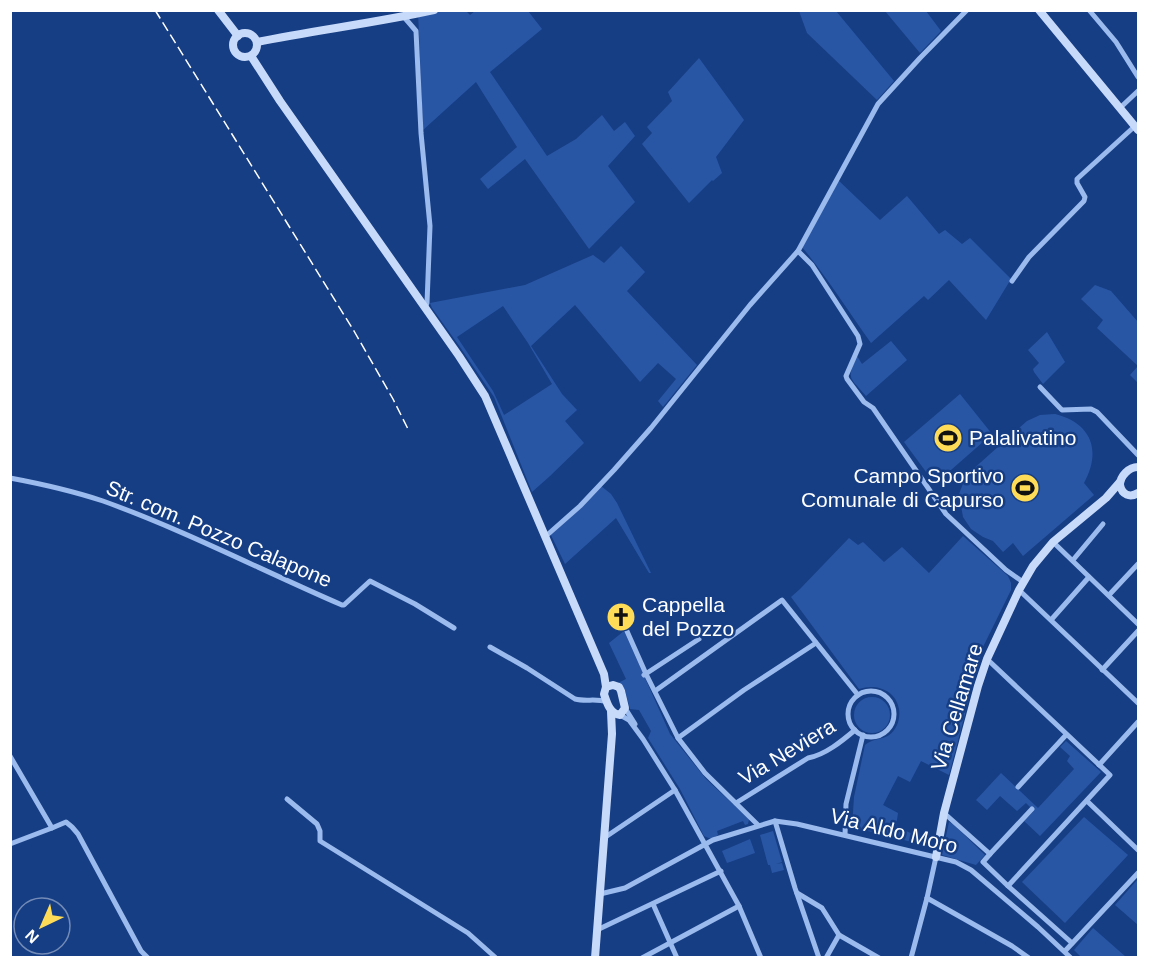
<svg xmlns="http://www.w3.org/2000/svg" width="1149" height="968" viewBox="0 0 1149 968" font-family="Arial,sans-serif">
  <rect width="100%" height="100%" fill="#163e85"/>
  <g fill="#2956a4" fill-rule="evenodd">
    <polygon points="418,11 466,11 470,15 475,11 528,11 542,29 490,72 547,156 576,139 602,115 614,131 625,122 635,136 608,166 635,202 589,249 525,159 488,189 480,179 517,147 476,82 423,130"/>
    <polygon points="799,11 836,11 894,81 877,100 807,33"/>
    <polygon points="885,11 926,11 941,31 920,53"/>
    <polygon points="699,58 744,120 716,157 722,173 713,181 712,180 689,203 642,144 652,133 647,127 672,101 668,92"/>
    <path d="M838,180L880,220L907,196L939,234L945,230L962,244L970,238L1011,279L986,320L949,280L928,300L924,296L871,343C848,311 827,277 802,247Z"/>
    <path d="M621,246L645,272L627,291L697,365L663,407L658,401L676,379L658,363L640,382L575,305L531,346L562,394L577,410L565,421L584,443L550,476L532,492L494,397L460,347L432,308L430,303L525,285L593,255L604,263ZM503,306L528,343L552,384L504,415L493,391L457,337Z"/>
    <polygon points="1095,285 1111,291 1138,322 1138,383 1130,375 1138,366 1097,328 1103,320 1081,299"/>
    <polygon points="1047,332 1065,362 1043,384 1034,372 1033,369 1039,363 1028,350"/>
    <path d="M891,341L907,360L866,396C850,377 846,380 857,356L862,364Z"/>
    <polygon points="960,394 992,434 935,484 904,442"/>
    <path d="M1055,414C1091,423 1102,450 1084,483L1094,495L1023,556L1013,543L1003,552L993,541L983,537L971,529L963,517L959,494L964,481L971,471L1027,421L1040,415Z"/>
    <polygon points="601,486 611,494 617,503 651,573 649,573 616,518 565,564 550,533"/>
    <path d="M963,536L1008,576L1011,583V590L982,649L949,775L921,761L910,782L898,776L883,805L898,813L896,826L933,844L932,847L852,827L854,797L865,745C876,736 888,742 896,727C899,722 900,714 899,709C896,690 876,683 859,689L791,597L800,589L849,538L858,545L863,542L884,562L902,547L929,573Z"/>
    <polygon points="624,631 670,734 706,779 749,819 748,824 745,825 743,821 717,831 718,835 711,839 704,836 680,789 648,738 651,731 639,710 630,709 625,690 618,683 626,679 609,643"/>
    <circle cx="872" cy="715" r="18"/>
    <polygon points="1066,741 1101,772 1040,836 1024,821 1034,811 1026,803 1017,811 1000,796 987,810 976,800 1001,773 1038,808 1074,769 1067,761 1070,756 1060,747"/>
    <polygon points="1084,817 1128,855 1065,923 1022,882"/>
    <polygon points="949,822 953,824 985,855 976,865 942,855"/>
    <polygon points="773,831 782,862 776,864 782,863 784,870 772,873 770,865 768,865 760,835"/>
    <polygon points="750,839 755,853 727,863 722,851"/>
    <polygon points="1138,879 1138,925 1115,905"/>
    <polygon points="1093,928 1126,957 1081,957 1074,950"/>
  </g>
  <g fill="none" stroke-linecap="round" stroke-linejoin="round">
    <g stroke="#9bbaed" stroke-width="5">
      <polyline points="410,10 404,17 416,31 421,133 430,226 427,303 425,308"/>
      <polyline points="1089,10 1116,42 1138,77"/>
      <polyline points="1121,107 1138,91"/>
      <polyline points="798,251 812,265 858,336 860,344 846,376 847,379 864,402 873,408 946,514 1006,570 1023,582"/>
      <polyline points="1012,281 1029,257 1084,201 1085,197 1077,183 1077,179 1135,126"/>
      <polyline points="1040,387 1060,408 1062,410 1091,409 1097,412 1138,455"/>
      <path d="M10,478C42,484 73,491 103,501C184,530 263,571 342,605H344L370,581L415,604L454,628"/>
      <polyline points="546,536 580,506 614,470 651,428 750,305 798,251 878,104 920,58 967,10"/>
      <polyline points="1053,542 1138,624"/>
      <polyline points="1073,560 1103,524"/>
      <polyline points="1019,590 1138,703"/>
      <polyline points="1109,595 1138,564"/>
      <polyline points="1051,620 1089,577"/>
      <polyline points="626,629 646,674 678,738 705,773 758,825"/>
      <path d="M490,647L527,668L575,699C586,702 596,698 607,702"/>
      <polyline points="987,659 1110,775 1008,886"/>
      <polyline points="1102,670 1138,631"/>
      <polyline points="644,675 699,639"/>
      <polyline points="655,691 782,600 858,695"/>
      <circle cx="871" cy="714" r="23"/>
      <polyline points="625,708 635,724"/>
      <polyline points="620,715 629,720 643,739 675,790 739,906 761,958"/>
      <polyline points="678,738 744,690 816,643"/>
      <polyline points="10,756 52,828 66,822 72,827 78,834 141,951 148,958"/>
      <polyline points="1099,765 1138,722"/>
      <polyline points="1018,787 1066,735"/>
      <polyline points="287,799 317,824 320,831 320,841 468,933 496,958"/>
      <polyline points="1087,801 1138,850"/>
      <path d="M736,803L808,758C825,755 842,741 855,730"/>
      <polyline points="944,813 990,854 1032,809"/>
      <polyline points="775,821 795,888 819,958"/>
      <polyline points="845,835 846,804 863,735"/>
      <polyline points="604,838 675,790"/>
      <polyline points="10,844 52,828"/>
      <polyline points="990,854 983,862 1008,886 1072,943"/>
      <polyline points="797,893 822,908 839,935 879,958"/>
      <polyline points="600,894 625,888 713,840 775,821 797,824 956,862 971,870 1038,927 1071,958"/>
      <polyline points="927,898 1012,946 1029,958"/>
      <polyline points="653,904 677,958"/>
      <polyline points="597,930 721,871"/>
      <polyline points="1065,951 1138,873"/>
      <polyline points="642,958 739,906"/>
      <polyline points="826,958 839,935"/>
      <polyline points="911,958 927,898 936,857"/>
    </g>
    <g stroke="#c8dafa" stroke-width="8">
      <polyline points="218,10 238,36"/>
      <polyline points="1039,10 1138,130"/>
      <circle cx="245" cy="45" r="12"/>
      <path d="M257,42C316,30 375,23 434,10"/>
      <polyline points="251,56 280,101 459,356 485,396 604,674 606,687"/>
      <path d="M1138,467C1129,467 1120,476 1120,485C1122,495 1130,498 1138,493"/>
      <path d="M613,685L619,687L621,691L625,708L620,715C610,714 607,703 604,694L606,687Z"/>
      <polyline points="936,857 944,813 978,686 987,659 1019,590 1033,566 1053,542 1106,498 1120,482"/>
      <polyline points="595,958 612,734 611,711"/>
    </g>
    <polyline stroke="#fff" stroke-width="1.5" stroke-dasharray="10 4.5" stroke-linecap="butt" points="155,10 354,331 393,399 408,429"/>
  </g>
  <defs>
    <g id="stadium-disc" transform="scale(1.5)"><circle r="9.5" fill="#ffdc58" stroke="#163e85"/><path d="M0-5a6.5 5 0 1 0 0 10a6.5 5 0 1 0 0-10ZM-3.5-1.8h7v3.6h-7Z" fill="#111"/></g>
    <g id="church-disc" transform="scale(1.5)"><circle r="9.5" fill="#ffdc58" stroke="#163e85"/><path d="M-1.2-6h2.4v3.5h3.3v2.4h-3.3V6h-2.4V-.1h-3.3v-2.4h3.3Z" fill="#111"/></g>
  </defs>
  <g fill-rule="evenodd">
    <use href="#stadium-disc" x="948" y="438"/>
    <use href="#stadium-disc" x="1025" y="488"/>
    <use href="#church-disc" x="621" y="617"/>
  </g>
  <g text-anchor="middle" stroke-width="5" stroke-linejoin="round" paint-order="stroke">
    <g font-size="21" fill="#fff" stroke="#163e85" text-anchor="start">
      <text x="969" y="445">Palalivatino</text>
      <text x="1004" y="483" text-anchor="end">Campo Sportivo<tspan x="1004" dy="24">Comunale di Capurso</tspan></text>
      <text x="642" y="612">Cappella<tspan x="642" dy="24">del Pozzo</tspan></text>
    </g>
    <g font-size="21" fill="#fff" stroke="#163e85">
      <text transform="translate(219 534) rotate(23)" y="7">Str. com. Pozzo Calapone</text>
      <text transform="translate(957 707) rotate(-73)" y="7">Via Cellamare</text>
      <text transform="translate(787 752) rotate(-31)" y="7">Via Neviera</text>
      <text transform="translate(894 831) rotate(14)" y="7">Via Aldo Moro</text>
    </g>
  </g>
  <rect width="1149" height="968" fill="none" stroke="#ffffff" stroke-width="24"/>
  <g transform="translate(42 926) rotate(224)"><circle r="28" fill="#163e85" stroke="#738bb6" stroke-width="1.5"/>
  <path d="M0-4.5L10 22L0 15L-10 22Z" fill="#ffdc58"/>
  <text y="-9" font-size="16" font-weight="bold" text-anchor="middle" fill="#ffffff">N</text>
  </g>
</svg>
